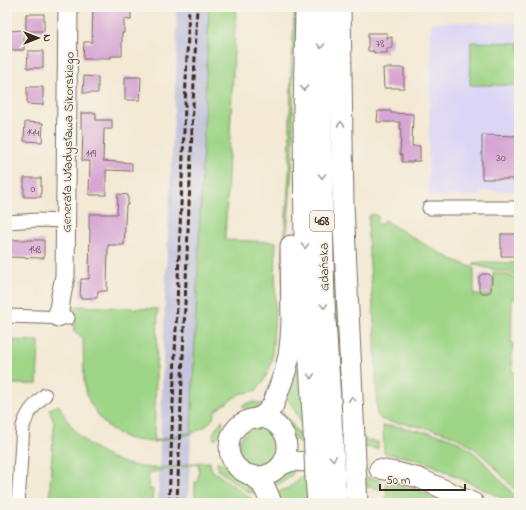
<svg xmlns="http://www.w3.org/2000/svg" width="526" height="510" viewBox="0 0 526 510" font-family="'Indie Flower',sans-serif">
  <rect width="100%" height="100%" fill="#f7f3e8"/>
  <filter id="ink" filterUnits="userSpaceOnUse"><feTurbulence type="fractalNoise" baseFrequency=".025" numOctaves="2"/><feDisplacementMap in="SourceGraphic" scale="8" xChannelSelector="R" yChannelSelector="G"/><feConvolveMatrix kernelMatrix="1 2 1 2 8 2 1 2 1" color-interpolation-filters="sRGB"/></filter>
  <filter id="wash" filterUnits="userSpaceOnUse"><feTurbulence type="fractalNoise" baseFrequency=".012" numOctaves="4" result="noise"/><feDisplacementMap in="SourceGraphic" scale="16" xChannelSelector="R" yChannelSelector="G"/><feGaussianBlur stdDeviation="0.9" result="paint"/><feColorMatrix in="noise" values="0 0 0 0 0 0 0 0 0 0 0 0 0 0 0 0 0 1.4 0 .05"/><feComposite in="paint" operator="in"/></filter>
  <g filter="url(#wash)">
    <rect width="100%" height="100%" fill="#f3e9d4"/>
    <polygon fill="#dcd6f6" points="431,22 519,23 519,191 478,191 481,196 428,196"/>
    <polygon fill="#c2c2dc" points="176,7 209,7 188,503 158,503 166,272 177,54"/>
    <g fill="#9ed587" stroke="#6c8052">
      <polygon points="209,7 236,7 225,240 276,242 275,310 272,359 269,370 264,380 257,390 246,393 241,393 215,411 213,419 206,426 191,434 154,442 141,441 127,438 115,432 104,423 96,412 89,401 86,392 84,380 83,340 81,336 74,331 74,306 158,309 154,441 191,432"/>
      <polygon points="295,7 300,7 293,65 293,154 287,234 287,337 272,393 266,392 273,380 282,351 283,253 289,177 291,67"/>
      <polygon points="327,7 347,437 378,442 378,449 321,439 304,427 291,404 286,399"/>
      <polygon points="471,42 519,43 519,85 470,85"/>
      <path d="M373,214L379,217L376,222L381,225L384,220C413,237 442,257 474,268V295H489L492,291L493,272L519,278V297L512,298L511,343H513L512,372H519V494C501,475 482,450 458,438C444,431 426,428 411,425C404,423 384,422 381,419C379,418 378,416 377,414L375,337L368,236L369,216Z"/>
      <polygon points="485,262 519,263 519,275 474,265 474,263"/>
      <polygon points="7,340 39,341 37,384 7,384"/>
      <path d="M255,402L266,405C257,410 251,415 242,406L248,403Z"/>
      <path d="M59,405C76,444 116,469 159,468C176,467 193,462 210,462L211,468L213,471L257,503H195V482H198L199,465L196,464L149,473L148,489H153L152,503H51L50,483L54,423L49,409Z"/>
      <path d="M281,410L290,421L302,440V444C289,438 286,424 274,417Z"/>
      <path d="M222,420C225,428 221,435 214,440L213,433Z"/>
      <polygon points="383,426 395,426 441,435 450,438 464,445 477,455 519,500 519,503 512,503 430,464 411,458 384,453"/>
      <circle cx="258" cy="447" r="19"/>
      <polygon points="217,462 223,463 227,465 237,474 252,483 260,491 252,493 248,492 219,471 218,469"/>
      <path d="M298,465C289,480 286,481 271,487L268,480L276,476L286,469Z"/>
      <polygon points="311,473 358,476 380,480 380,489 349,484 350,503 277,503 273,494 288,488 295,483 303,476"/>
      <path d="M386,482C407,486 426,492 444,503H387Z"/>
    </g>
    <g id="blocks">
      <g fill="#d7a6d4">
        <polygon points="93,7 131,7 131,20 124,19 124,33 122,33 122,56 111,56 111,58 99,58 99,59 83,59 84,42 92,42"/>
        <rect x="26" y="14" width="18" height="17"/>
        <polygon points="24,30 24,50 7,50 7,31"/>
        <polygon points="368,33 387,33 387,38 392,37 392,48 387,48 387,53 374,53 374,51 368,51"/>
        <polygon points="28,51 43,51 43,68 27,68"/>
        <polygon points="383,68 404,68 404,88 384,88"/>
        <polygon points="84,76 98,77 98,93 83,93"/>
        <polygon points="125,77 141,77 140,100 125,100"/>
        <polygon points="27,87 43,87 43,105 27,104"/>
        <polygon points="378,111 391,111 391,113 413,114 412,146 420,146 420,161 413,161 413,162 402,162 402,155 400,155 401,129 400,129 400,122 377,122"/>
        <polygon points="81,113 96,113 96,120 112,120 112,129 104,129 103,161 132,163 132,171 106,170 106,195 89,195 90,161 82,161 83,128 81,128"/>
        <polygon points="25,122 43,123 42,142 24,141"/>
        <polygon points="482,135 519,136 519,179 482,179"/>
        <rect x="24" y="178" width="17" height="19"/>
        <polygon points="118,194 128,195 128,205 126,205 124,245 108,245 107,291 98,291 97,298 80,298 81,279 89,279 90,229 89,229 89,214 117,214"/>
        <polygon points="501,234 518,234 519,256 501,256"/>
        <polygon points="7,240 44,240 44,258 7,257"/>
        <polygon points="482,274 489,274 492,278 491,291 488,293 482,293 479,290 479,277"/>
      </g>
    </g>
  </g>
  <g filter="url(#ink)">
    <use href="#blocks" fill-opacity="0" stroke="#7b6d5e" stroke-width="1"/>
    <g fill="none" stroke-linecap="round" stroke-linejoin="round">
      <g stroke="#7b6d5e" stroke-width="15">
        <g id="street">
          <polyline points="429,208 519,208"/>
          <polyline points="7,222 38,220 66,221"/>
          <polyline points="7,316 68,318"/>
          <path d="M18,503L23,426C28,411 34,406 45,395"/>
        </g>
      </g>
      <g stroke="#7b6d5e" stroke-width="21">
        <g id="secondary">
          <polyline points="58,317 61,296 65,276 68,7"/>
          <circle cx="258" cy="447" r="29"/>
          <polyline points="280,466 292,461 308,462"/>
          <polyline points="379,469 396,472 419,478 474,503"/>
        </g>
      </g>
      <g stroke="#7b6d5e" stroke-width="23">
        <g id="primary">
          <polyline points="306,7 304,113 305,246 306,297 314,431"/>
          <polyline points="320,7 322,216 324,302 332,434"/>
          <polyline points="340,7 343,205 354,438"/>
          <polyline points="259,418 266,414 273,405 285,372 289,356 291,339 292,323 291,246"/>
          <path d="M252,476C263,481 267,492 271,503"/>
          <polyline points="316,478 318,503"/>
          <polyline points="335,481 336,503"/>
          <polyline points="356,485 357,503"/>
        </g>
      </g>
      <use href="#street" stroke="#fff" stroke-width="13"/>
      <use href="#secondary" stroke="#fff" stroke-width="19"/>
      <use href="#primary" stroke="#fff" stroke-width="21"/>
      <g stroke="#3b2a1e" stroke-width="3" stroke-dasharray="6 3" stroke-linecap="butt">
        <polyline points="169,503 189,7"/>
        <polyline points="177,503 197,7"/>
      </g>
      <g stroke="#7b6d5e" stroke-width="23" stroke-linecap="butt">
        <g id="primary-bridge">
          <polyline points="314,431 316,478"/>
          <polyline points="332,434 335,481"/>
          <polyline points="354,438 356,485"/>
        </g>
      </g>
      <use href="#primary-bridge" stroke="#fff" stroke-width="21"/>
    </g>
    <defs><path id="oneway-chevron" d="M-2-3.5L2.5 0L-2 3.5" fill="none" stroke-width="1.6" stroke-linecap="round" stroke-linejoin="round"/></defs>
    <g stroke="#a79f9a">
      <use href="#oneway-chevron" transform="translate(321 46) rotate(89)"/>
      <use href="#oneway-chevron" transform="translate(304 88) rotate(91)"/>
      <use href="#oneway-chevron" transform="translate(341 124) rotate(-91)"/>
      <use href="#oneway-chevron" transform="translate(322 176) rotate(89)"/>
      <use href="#oneway-chevron" transform="translate(305 246) rotate(89)"/>
      <use href="#oneway-chevron" transform="translate(324 306) rotate(87)"/>
      <use href="#oneway-chevron" transform="translate(311 376) rotate(87)"/>
      <use href="#oneway-chevron" transform="translate(352 399) rotate(-93)"/>
      <use href="#oneway-chevron" transform="translate(333 458) rotate(87)"/>
    </g>
  </g>
  <g text-anchor="middle" stroke-width="4" stroke-linejoin="round" paint-order="stroke">
    <g font-size="11" fill="#62494c">
      <text x="380" y="47">78</text>
      <text x="33" y="136">144</text>
      <text x="91" y="157">119</text>
      <text x="501" y="161">30</text>
      <text x="33" y="192">0</text>
      <text x="35" y="253">148</text>
    </g>
    <rect fill="#f7f3e8" stroke="#73665b" stroke-width="1" x="310" y="211" width="24" height="20" rx="3"/>
    <g font-size="12" font-weight="bold" fill="#3b2a1e">
      <text x="322" y="225">468</text>
    </g>
    <g font-size="13" fill="#3b2a1e" stroke="#f7f3e8">
      <text transform="translate(67 142) rotate(-89)" y="5">Generała Władysława Sikorskiego</text>
      <text transform="translate(323 267) rotate(-91)" y="5">Gdańska</text>
    </g>
  </g>
  <rect width="526" height="510" fill="none" stroke="#f7f3e8" stroke-width="24"/>
  <g transform="translate(38 38) rotate(90)" stroke="#f7f3e8" stroke-width="3" paint-order="stroke">
  <path d="M0-3L7 15L0 10L-7 15Z" fill="#3b2a1e"/>
  <text y="-6" font-size="11" font-weight="bold" text-anchor="middle" fill="#3b2a1e">N</text>
  </g>
  <path d="M380 484v6h85v-6" fill="none" stroke="#3b2a1e" stroke-width="2"/>
  <text x="386" y="484" font-size="12" fill="#3b2a1e" stroke="#f7f3e8" stroke-width="3" paint-order="stroke">50 m</text>
</svg>
